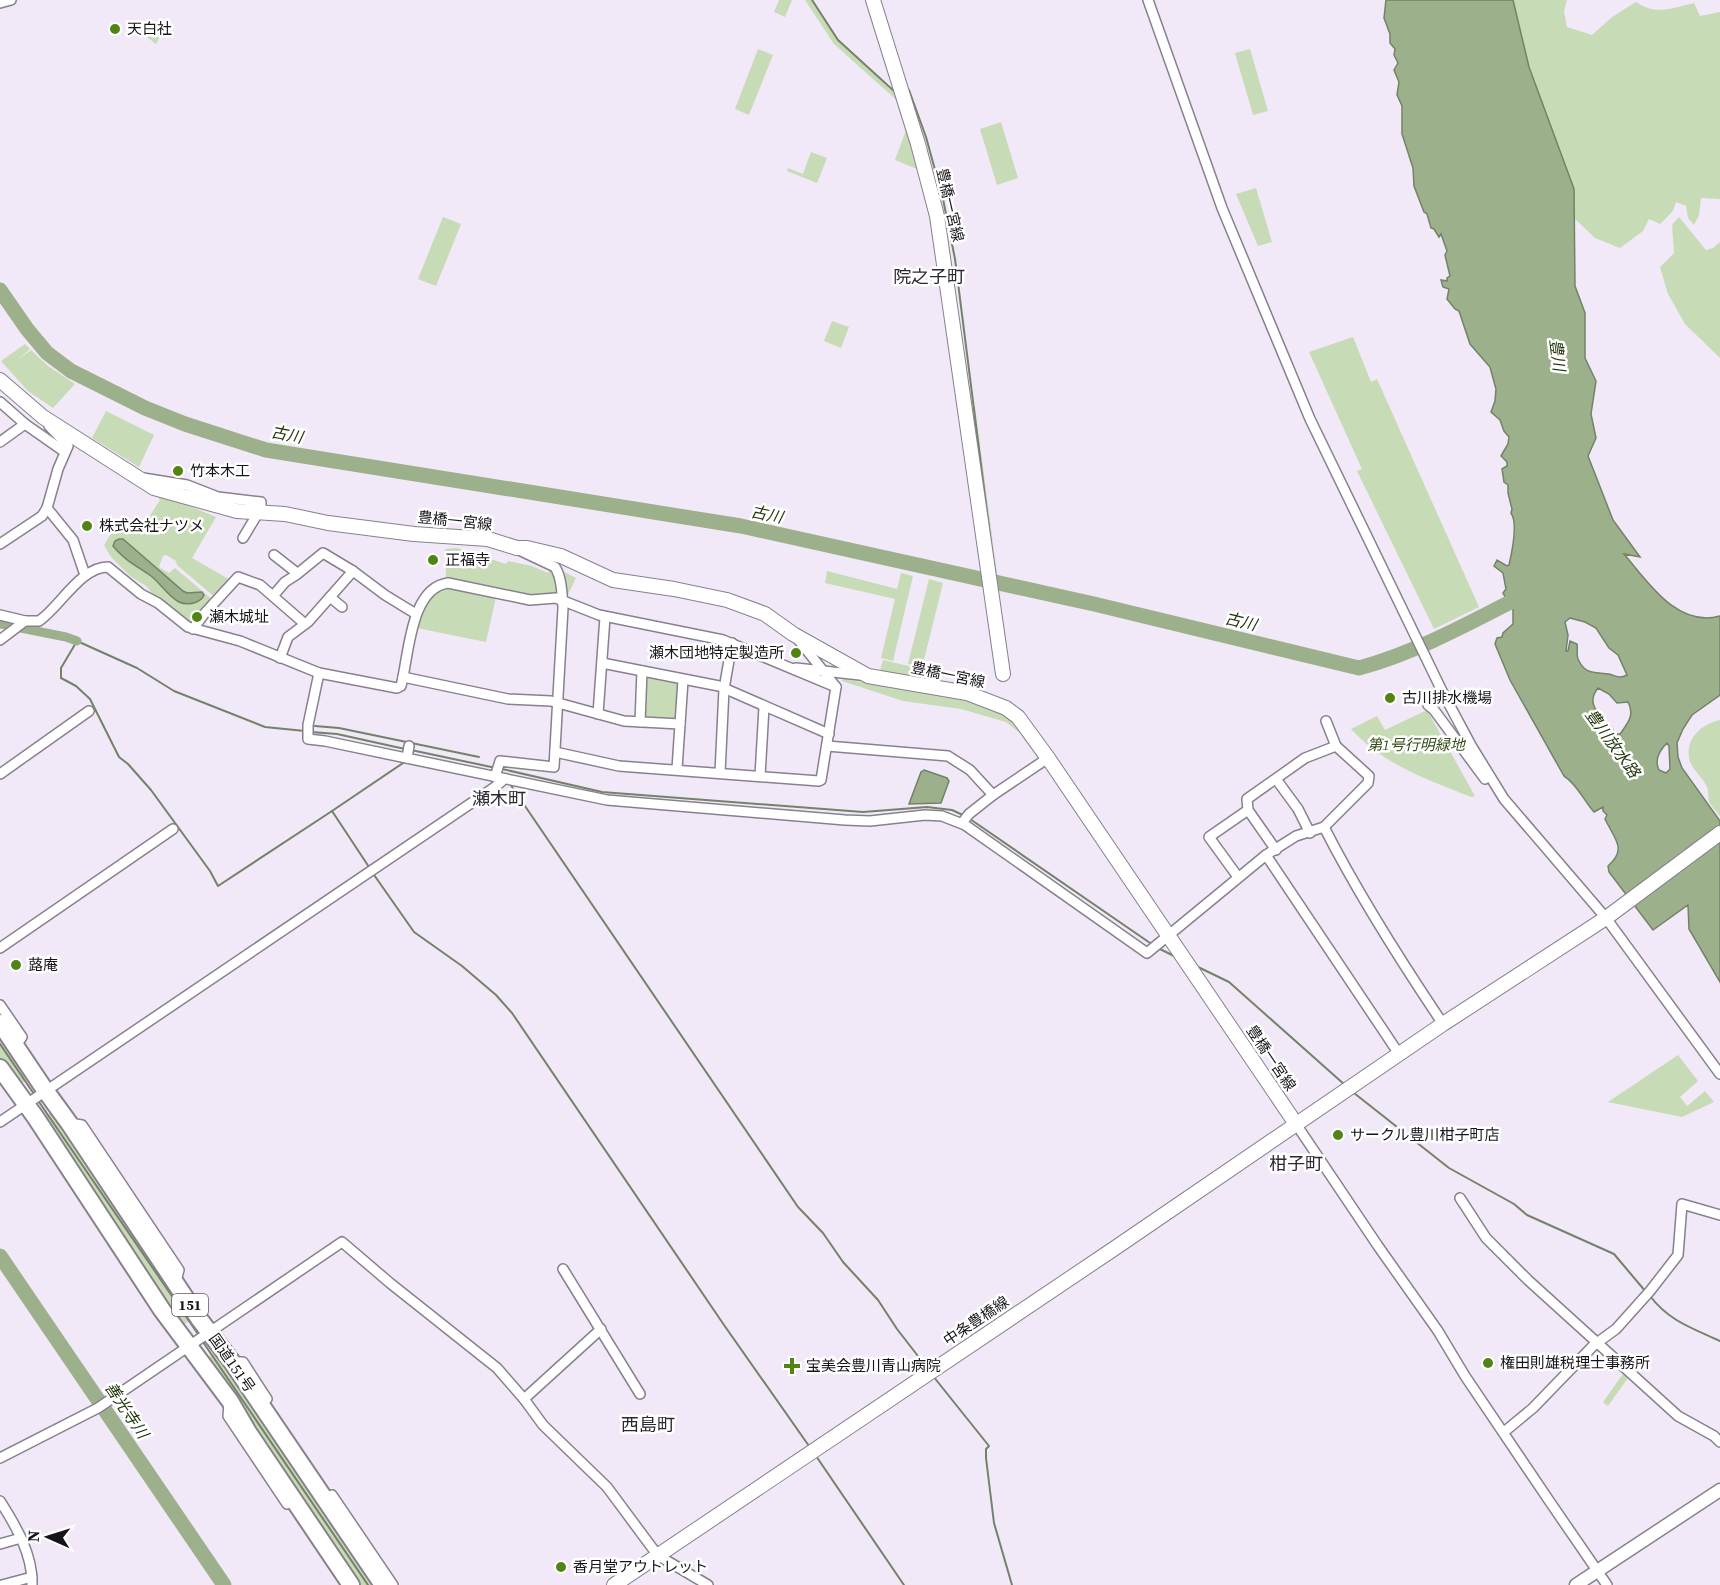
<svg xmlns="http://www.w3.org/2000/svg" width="1720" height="1585" viewBox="0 0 1720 1585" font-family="'Source Serif 4','Noto Sans JP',serif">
  <rect width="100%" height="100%" fill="#f1e9f7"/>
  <g fill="#c7dbb7">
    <polygon points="779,0 792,0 785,17 774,12"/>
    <polygon points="805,0 811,0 838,40 894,93 897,92 901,104 834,44"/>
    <path d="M1513,0H1567L1564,11L1567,27L1592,35L1612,17L1636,2C1656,16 1672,8 1694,3L1700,16L1720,12V199L1701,198L1699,215L1694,225L1688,218L1686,206L1676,202L1673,211L1660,224L1649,219L1643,231L1620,248L1595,238L1574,218V189L1529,67Z"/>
    <polygon points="139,22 150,31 153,28 161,34 156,44 135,28"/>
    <polygon points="758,49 773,55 749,115 735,109"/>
    <polygon points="1250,49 1268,111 1253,115 1235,53"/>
    <polygon points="1001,122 1018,178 997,185 980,129"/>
    <polygon points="908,125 922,171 895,160"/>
    <polygon points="811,152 827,158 817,183 787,171 788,168 803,174"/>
    <polygon points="1256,188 1272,242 1258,246 1236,194"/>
    <polygon points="443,217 461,224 436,286 418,279"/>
    <polygon points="1679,217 1706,250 1713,248 1720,242 1720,358 1685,324 1668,294 1660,267 1674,253 1672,225"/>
    <polygon points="832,321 849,327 841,348 824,341"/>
    <polygon points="1353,337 1371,382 1377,379 1479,607 1434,629 1357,471 1362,469 1309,352"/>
    <polygon points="25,344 30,349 17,360 31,350 48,366 75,384 53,408 28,391 1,361"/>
    <polygon points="975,406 997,574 993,574 971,410"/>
    <polygon points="106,411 154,435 139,467 92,438"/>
    <polygon points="161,494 216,517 192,558 232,581 217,599 177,565 176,561 166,555 163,556 159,567 169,573 175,568 214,601 193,624 163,606 146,586 130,576 111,557 104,545 119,521 138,534 160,500 158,497"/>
    <polygon points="457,548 506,564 508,561 532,566 548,573 550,570 554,571 558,591 555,594 534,597 446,580 445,549"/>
    <polygon points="561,570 576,578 567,597 566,595"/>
    <polygon points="827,571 897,589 901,573 913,576 893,661 881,658 895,599 825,583"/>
    <polygon points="929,579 943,583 922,668 908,664"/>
    <path d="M447,586L496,597L486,642L417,628C421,605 425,595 447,586Z"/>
    <polygon points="883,660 917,668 914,682 878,677"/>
    <polygon points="650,676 675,681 679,687 678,716 673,721 647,719 643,713 644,680"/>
    <polygon points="843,679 944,695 976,703 1008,714 1040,758 1038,759 1020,733 1006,722 961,709 903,701 842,681"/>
    <path d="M1427,710L1475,796L1471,797C1425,778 1387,767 1351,729L1377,716L1385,730Z"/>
    <path d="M1720,720V816C1717,812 1711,806 1709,801C1708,797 1709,791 1707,787C1704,779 1695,772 1691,764C1682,742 1700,724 1720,720Z"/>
    <polygon points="0,1036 29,1078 18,1086 0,1059"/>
    <polygon points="1678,1055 1698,1081 1680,1097 1687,1106 1705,1091 1714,1102 1682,1117 1608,1102"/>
    <polygon points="53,1111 192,1319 182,1326 43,1118"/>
    <polygon points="218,1351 377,1585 357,1585 208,1357"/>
    <polygon points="1623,1374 1628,1378 1608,1406 1603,1402"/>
  </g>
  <g fill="#9cb18b" stroke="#748269" stroke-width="1.5" fill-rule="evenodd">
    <path d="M1386,0H1513L1529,67L1574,189L1575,286L1585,313V358L1596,381L1591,414L1596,438L1588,456L1613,520L1640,557L1624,554C1648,582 1677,628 1720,616V695L1692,715L1683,729L1677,743L1678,757L1682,768L1720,821V982L1689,929L1688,905L1653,930L1609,872L1608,866C1628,849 1614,838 1605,819L1607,815L1603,811V807L1594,812C1584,801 1577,784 1564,776L1510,680L1495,644L1497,638L1502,637L1503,633L1513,624V610L1503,593L1506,589L1503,573L1494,566L1497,560L1507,566L1509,565C1512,552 1518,523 1511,513L1512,509L1508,493V485L1504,482L1502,469L1507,466V462L1501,456L1508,444L1509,437L1504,431L1500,420L1491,412L1495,401L1496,389L1490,367L1470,344L1459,311L1455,309L1447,299L1449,289L1443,287L1441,280L1447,281V278L1450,276L1445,255L1447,251L1441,234L1439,237L1434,229L1431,228L1427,214L1424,212L1414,186L1413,168L1402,134V106L1397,95L1399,82L1394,70L1398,63L1394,55L1395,49L1390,43V34L1384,18ZM1570,618L1585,622L1596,628L1609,648L1618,655L1627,675C1619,679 1617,676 1609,674C1594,672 1585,675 1578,659C1576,654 1578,648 1577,644L1570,641L1568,651H1566L1568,635L1565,622ZM1598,688L1609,694L1617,703L1628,702C1635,715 1628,723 1620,734H1616C1608,719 1582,708 1598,688ZM1667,743L1669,746L1670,769L1666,773L1659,770C1654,760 1660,750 1667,743Z"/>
    <path d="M119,539H123L183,591L187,593L202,592L204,595C201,603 188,606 179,602C169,597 160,583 151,576C137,566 124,560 113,546L115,541Z"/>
    <polygon points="924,770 947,778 949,781 941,803 909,804 921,772"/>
  </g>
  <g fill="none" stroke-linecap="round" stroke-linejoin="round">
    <g stroke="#748269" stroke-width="2">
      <polyline points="812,0 838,40 895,92"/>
      <polyline points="907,90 909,90 926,137 943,199 955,259 991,544"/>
      <polyline points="315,726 339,728 479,757"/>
      <polyline points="305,731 265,727 174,691 137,668 77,641 61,668 61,678 76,686 90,699 119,757 128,764 151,790 210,871 218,886 332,811 369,867"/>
      <polyline points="311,732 337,734 405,749"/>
      <polyline points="411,750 496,768"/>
      <polyline points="502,769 602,792 863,812 927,807 952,810 965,816"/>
      <polyline points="510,784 798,1207 823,1233 843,1262 878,1300 897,1329 928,1369"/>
      <polyline points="332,811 406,761"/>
      <polyline points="970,819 1153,945"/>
      <polyline points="372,872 414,932 462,966 496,995 512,1013 724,1325 809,1446"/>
      <polyline points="1158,948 1174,956"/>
      <polyline points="1196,966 1229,982 1345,1085"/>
      <polyline points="0,1044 34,1094"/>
      <polyline points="1354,1093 1449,1168 1514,1204 1527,1215 1614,1254 1646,1292"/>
      <polyline points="37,1099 200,1337"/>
      <path d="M1650,1296C1669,1321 1692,1328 1720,1341"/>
      <polyline points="203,1342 368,1585"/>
      <polyline points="933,1376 989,1446 986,1449 986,1458 994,1523 1012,1585"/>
      <polyline points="816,1456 904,1585"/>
    </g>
    <polyline stroke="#9cb18b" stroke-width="9" points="0,624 66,637 77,641"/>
    <g stroke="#9cb18b" stroke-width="15">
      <path d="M0,290L27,329L47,353L71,371L145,408L185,424L266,450L741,526L1094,604L1359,668C1418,652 1473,621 1528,593"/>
      <polyline points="0,1256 224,1585"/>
    </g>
    <g stroke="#88818d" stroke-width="12">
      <g id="minor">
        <polyline points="1148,0 1222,208 1310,419 1442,691 1472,747 1504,799 1606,918 1720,1074"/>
        <polyline points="0,3 11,0"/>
        <polyline points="0,402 25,424 65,452"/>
        <polyline points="49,426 68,446 58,469 47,508 73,540 85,575"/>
        <polyline points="0,442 25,424"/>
        <polyline points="143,478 187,485 218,497 261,502 261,508 243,538"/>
        <polyline points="0,544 42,516 47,508"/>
        <polyline points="274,555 297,573"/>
        <polyline points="273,596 285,582 296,575 323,553 353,571"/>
        <polyline points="330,597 342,607"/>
        <path d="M0,615L25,621H39C60,607 80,567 108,567L141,594L158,603L188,627L240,641L319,673L397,688L401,686C409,655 410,588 448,583L530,600L556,598L599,615L723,640L836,687"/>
        <polyline points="193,629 204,614 238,577 260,585 305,624"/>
        <polyline points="0,640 25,621"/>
        <polyline points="280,658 288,637 308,622 353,571 385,595 416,614"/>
        <polyline points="602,663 719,686 829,734"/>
        <polyline points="796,668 860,675"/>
        <polyline points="319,673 308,725 308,739 325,741 607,800 845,820 870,821 925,815 942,816 965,825 1147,953 1266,855 1296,836 1324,827 1368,783 1369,776 1336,746 1326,721"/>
        <polyline points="403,677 508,699 551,701 624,721 680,724"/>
        <polyline points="1428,705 1434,710 1485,779"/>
        <polyline points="598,714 605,617"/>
        <polyline points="640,722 642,671"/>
        <polyline points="827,746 948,756 970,770 993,795"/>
        <polyline points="555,752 619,766 819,781 821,780 836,687 797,638"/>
        <polyline points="407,758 409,746"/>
        <polyline points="677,769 683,680"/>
        <polyline points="720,773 724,689 732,643"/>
        <polyline points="0,774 89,711"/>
        <polyline points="760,776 764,707"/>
        <path d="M495,777L500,761L554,767L563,608C562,595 562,578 555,567L521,551"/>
        <polyline points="1276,779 1298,809 1310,833"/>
        <polyline points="962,823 969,814 993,795 1048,758"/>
        <path d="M1324,827C1359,896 1400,960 1443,1024"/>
        <polyline points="1276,850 1248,810 1247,799 1305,758 1336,746"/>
        <polyline points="1266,855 1399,1054"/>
        <polyline points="1238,877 1209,837 1248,810"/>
        <polyline points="0,948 173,829"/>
        <polyline points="0,1005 22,1037 15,1047"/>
        <polyline points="0,1122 495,787 503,780"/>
        <polyline points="69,1123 82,1125 179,1270 176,1281"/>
        <polyline points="1296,1124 1378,1246 1438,1331 1465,1376 1550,1502 1607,1585"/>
        <polyline points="1460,1198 1486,1238 1528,1280 1678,1416 1714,1436 1720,1442"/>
        <polyline points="563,1269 640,1394"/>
        <polyline points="232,1362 243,1362 267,1399"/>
        <polyline points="524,1399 601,1329"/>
        <polyline points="229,1404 228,1416 287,1504"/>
        <polyline points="1504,1432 1533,1408 1594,1345 1616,1329 1650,1291 1678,1255 1682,1204 1720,1215"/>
        <polyline points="0,1458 98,1408 342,1242 390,1283 497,1368 524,1399 543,1425 607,1487 653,1549 664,1559 708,1585"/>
        <polyline points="332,1495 393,1585"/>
        <path d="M0,1501C16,1526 33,1555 32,1585"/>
        <polyline points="0,1544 21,1538"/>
        <polyline points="2,1585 32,1577"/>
      </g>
    </g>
    <g stroke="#88818d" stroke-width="15">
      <polyline id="tertiary" points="1576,1585 1720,1490"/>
    </g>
    <g stroke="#88818d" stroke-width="16">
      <g id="secondary">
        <polyline points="873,0 918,144 937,216 1003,674"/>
        <polyline points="0,380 43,417 154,488 237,511 285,514 328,523 414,534 488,539 517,548 527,548 561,556 613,580 674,589 727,600 765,614 793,634 868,676 967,693 1006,708 1018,717 1048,758 1296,1124"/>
        <polyline points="614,1585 1115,1248 1443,1024 1606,918 1720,833"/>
      </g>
    </g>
    <g stroke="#88818d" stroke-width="20">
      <g id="trunk">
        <polyline points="0,1023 45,1090 69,1123 200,1320 232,1362 383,1585"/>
        <polyline points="0,1068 36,1118 162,1310 230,1401 248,1432 351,1585"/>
      </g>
    </g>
    <use href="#minor" stroke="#fff" stroke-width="9"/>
    <use href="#tertiary" stroke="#fff" stroke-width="12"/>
    <use href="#secondary" stroke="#fff" stroke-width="14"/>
    <use href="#trunk" stroke="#fff" stroke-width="16"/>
  </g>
  <g fill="#528315" stroke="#fff" stroke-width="2">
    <circle cx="115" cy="29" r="6"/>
    <circle cx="178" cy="471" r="6"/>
    <circle cx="87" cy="526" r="6"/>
    <circle cx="433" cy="560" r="6"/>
    <circle cx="197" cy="617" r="6"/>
    <circle cx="796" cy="653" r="6"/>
    <circle cx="1390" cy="698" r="6"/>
    <circle cx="16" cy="965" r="6"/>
    <circle cx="1338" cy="1135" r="6"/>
    <circle cx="1488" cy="1363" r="6"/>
    <path d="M789 1357h6v6h6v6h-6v6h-6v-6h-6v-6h6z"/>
    <circle cx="561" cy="1567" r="6"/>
  </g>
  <g text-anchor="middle" stroke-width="5" stroke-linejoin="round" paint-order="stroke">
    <rect fill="#fff" stroke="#5d5a5e" stroke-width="1.5" x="172" y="1294" width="36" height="22" rx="4.5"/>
    <g font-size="14" font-weight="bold" fill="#171419">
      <text x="190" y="1310">151</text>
    </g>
    <g font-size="15" fill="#171419" stroke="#fff" text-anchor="start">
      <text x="127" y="34">天白社</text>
      <text x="190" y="476">竹本木工</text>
      <text x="99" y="531">株式会社ナツメ</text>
      <text x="445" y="565">正福寺</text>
      <text x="209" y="622">瀬木城址</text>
      <text x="784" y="658" text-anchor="end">瀬木団地特定製造所</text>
      <text x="1402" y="703">古川排水機場</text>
      <text x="28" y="970">蕗庵</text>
      <text x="1350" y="1140">サークル豊川柑子町店</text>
      <text x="1500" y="1368">権田則雄税理士事務所</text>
      <text x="806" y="1371">宝美会豊川青山病院</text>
      <text x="573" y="1572">香月堂アウトレット</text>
    </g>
    <g font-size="15" fill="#171419" stroke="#fff">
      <text transform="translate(950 205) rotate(77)" y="5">豊橋一宮線</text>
      <text transform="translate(455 521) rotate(6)" y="5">豊橋一宮線</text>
      <text transform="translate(948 675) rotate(12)" y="5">豊橋一宮線</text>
      <text transform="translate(1271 1058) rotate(56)" y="5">豊橋一宮線</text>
      <text transform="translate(976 1321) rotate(-34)" y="5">中条豊橋線</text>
      <text transform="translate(232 1363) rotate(55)" y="5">国道151号</text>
    </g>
    <g font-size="15" font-style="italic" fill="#334f17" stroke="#fff">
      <text x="1416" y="750">第1号行明緑地</text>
    </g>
    <g font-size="16" font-style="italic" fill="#1f3308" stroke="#fff">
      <text transform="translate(1558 355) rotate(83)" y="6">豊川</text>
      <text transform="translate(287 434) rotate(11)" y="6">古川</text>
      <text transform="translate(767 514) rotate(12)" y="6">古川</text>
      <text transform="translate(1241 621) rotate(14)" y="6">古川</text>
      <text transform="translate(1613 743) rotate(54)" y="6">豊川放水路</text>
      <text transform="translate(127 1410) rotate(56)" y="6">善光寺川</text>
    </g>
    <g font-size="18" fill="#2d2731" stroke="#fff">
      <text x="929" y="283">院之子町</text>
      <text x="499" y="805">瀬木町</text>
      <text x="1296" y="1170">柑子町</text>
      <text x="648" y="1431">西島町</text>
    </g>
  </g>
  <g transform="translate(48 1537) rotate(273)" stroke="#ffffff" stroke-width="4.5" paint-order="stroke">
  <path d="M0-4.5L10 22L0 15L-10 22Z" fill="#171419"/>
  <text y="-9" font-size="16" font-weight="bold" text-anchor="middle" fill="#171419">N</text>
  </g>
</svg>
